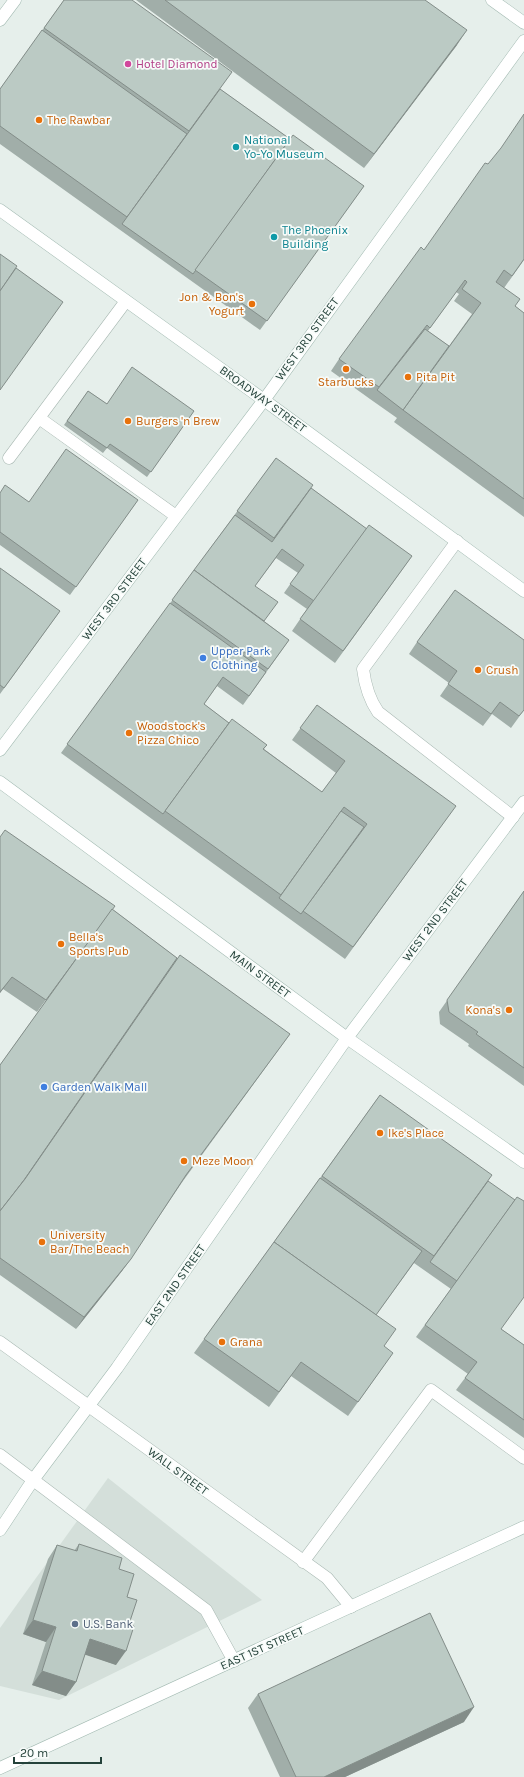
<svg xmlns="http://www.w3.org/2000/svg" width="524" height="1777" viewBox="0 0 524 1777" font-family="Karla,sans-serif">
  <rect width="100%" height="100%" fill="#e6efeb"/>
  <polygon fill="#d4dfda" points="108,1478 262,1600 59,1700 0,1686 0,1628"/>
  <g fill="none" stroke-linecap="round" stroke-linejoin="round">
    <g stroke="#a8b8b2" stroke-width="13">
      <g id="lane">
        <polyline points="39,418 176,516"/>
        <polyline points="9,458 126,301"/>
        <path d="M457,541L363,669C365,685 369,699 378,712L513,817"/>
        <polyline points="0,1455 206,1610 234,1661"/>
        <polyline points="303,1562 431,1390 524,1458"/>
      </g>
    </g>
    <g stroke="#a8b8b2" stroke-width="13">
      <polyline id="street" points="0,1342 327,1578 351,1607"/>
    </g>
    <g stroke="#a4bbb3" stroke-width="13">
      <g id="secondary">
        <polyline points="492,0 524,23"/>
        <polyline points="0,20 15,0"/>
        <polyline points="0,210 264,400 524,591"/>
        <polyline points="0,750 264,400 524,41"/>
        <polyline points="0,782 347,1038 524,1162"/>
        <polyline points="0,1530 33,1480 117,1368 347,1038 524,802"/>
        <polyline points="0,1768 524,1527"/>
      </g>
    </g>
    <use href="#lane" stroke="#fff" stroke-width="12"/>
    <use href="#street" stroke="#fff" stroke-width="12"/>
    <use href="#secondary" stroke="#fff" stroke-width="12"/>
  </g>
  <g fill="#a1aea9" fill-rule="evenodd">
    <polygon points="64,0 220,89 290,139 364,186 260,330 0,144 0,89"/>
    <polygon points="136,0 425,0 457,45 364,168"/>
    <path d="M424,250L524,260L504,288L515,306L524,313V517L394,422L400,414L397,418L370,399L331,371L339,359ZM456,292L459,294L454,301L472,314L449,346L428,331Z"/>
    <polygon points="88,391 107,404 194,411 147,477 107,448 103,453 64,425"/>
    <polygon points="276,458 311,488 367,529 412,556 335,663 292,631 307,609 284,593 298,573 276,558 255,586 264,621 289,640 243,705 217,686 204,704 229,723 267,745 264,749 322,792 336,773 292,740 317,705 447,818 345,959 61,753"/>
    <polygon points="0,493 29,502 138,500 70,595 0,545"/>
    <polygon points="0,568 60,611 0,694"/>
    <polygon points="524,640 524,710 511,728 492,714 483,726 440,696 449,683 409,654 417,642"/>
    <polygon points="0,837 112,909 177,958 290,1034 183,1181 122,1271 76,1329 0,1275 0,1065 92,937 37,1012 3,989 0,993"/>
    <polygon points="524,891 524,1086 468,1046 469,1044 440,1024 439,1012"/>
    <polygon points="380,1095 488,1181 501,1329 524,1345 524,1438 456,1390 468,1374 416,1337 451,1289 414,1263 376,1315 384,1346 383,1367 348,1416 291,1376 269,1407 194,1353"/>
    <polygon points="79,1544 119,1569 127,1597 116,1665 85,1654 76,1682 66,1696 32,1685 46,1642 23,1634 48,1559 57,1545 74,1551"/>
    <polygon points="258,1694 464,1722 345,1777 280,1777 248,1708"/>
  </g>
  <g fill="#838d89">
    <polygon points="467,30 457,45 364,168 374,154"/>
    <polygon points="12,977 0,993 0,992"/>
    <polygon points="131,1259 122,1271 76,1329 84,1317"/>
    <polygon points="33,1620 56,1627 46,1642 23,1634"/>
    <polygon points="90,1639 126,1651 116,1665 80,1653"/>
    <polygon points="42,1671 76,1682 66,1696 32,1685"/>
    <polygon points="474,1707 464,1722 345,1777 324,1777"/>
  </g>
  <g fill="#bbcac4" stroke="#838d89">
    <polygon points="64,0 132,0 232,72 189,131 44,28"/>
    <polygon points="165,0 425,0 467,30 374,154"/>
    <polygon points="42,30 187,134 127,217 0,126 0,89"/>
    <polygon points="220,89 290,139 193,274 122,224"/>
    <polygon points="524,114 524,259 512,276 504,270 496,282 520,299 515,306 524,313 524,499 403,410 481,303 462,289 467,282 465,280 430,328 427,325 379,387 339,359 421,247 424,250 485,163 488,164 501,148"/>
    <polygon points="293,135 364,186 267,321 195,270"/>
    <polygon points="0,254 17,266 0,291"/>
    <polygon points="16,268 63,302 0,390 0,291"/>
    <polygon points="425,329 449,346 403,410 377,390"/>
    <polygon points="132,367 194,411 151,472 110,444 107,448 67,421 88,391 107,404"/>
    <polygon points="66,449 138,500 76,587 0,532 0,493 5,485 29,502"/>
    <polygon points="276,458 313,485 274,538 237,511"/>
    <polygon points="311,488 367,529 314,601 290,584 304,565 282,549 255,586 278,602 264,621 194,570 235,515 272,542"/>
    <polygon points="369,525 412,556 343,651 300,619"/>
    <polygon points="0,568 60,611 4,688 0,685"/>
    <polygon points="194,570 289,640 268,669 172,600"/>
    <polygon points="455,590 524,640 524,710 519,716 500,702 491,714 448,684 457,671 417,642"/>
    <polygon points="170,603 266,672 249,696 223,677 204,704 229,723 163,814 67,744"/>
    <polygon points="317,705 456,806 353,947 303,911 367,824 344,807 281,895 165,811 232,719 267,745 263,749 322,792 345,761 300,728"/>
    <polygon points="341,811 364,827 301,914 279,898"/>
    <polygon points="5,830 115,906 46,1000 12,977 0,992 0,837"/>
    <polygon points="524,891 524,1068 476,1034 478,1032 449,1012 447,1000"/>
    <polygon points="112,909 177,958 24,1180 0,1211 0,1065"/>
    <polygon points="180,955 290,1034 186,1175 131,1259 84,1317 0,1258 0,1211 25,1179"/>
    <polygon points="380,1095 492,1175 434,1256 322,1176"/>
    <polygon points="320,1178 422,1251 376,1315 274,1242"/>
    <polygon points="488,1181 515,1200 457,1281 430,1262"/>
    <polygon points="517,1197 524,1201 524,1297 501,1329 524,1345 524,1420 465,1378 477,1362 425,1325"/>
    <polygon points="274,1242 396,1329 384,1346 393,1353 358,1402 301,1362 279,1392 204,1339"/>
    <polygon points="79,1544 122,1558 119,1569 134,1574 127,1597 137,1600 129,1624 134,1626 126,1651 90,1639 76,1682 42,1671 56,1627 33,1620 57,1545 77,1551"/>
    <polygon points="430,1613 474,1707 324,1777 296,1777 258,1694"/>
  </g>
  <circle fill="#d1479c" stroke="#f7fbf9" stroke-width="1.5" cx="128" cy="64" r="4"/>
  <g fill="#e8710a" stroke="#f7fbf9" stroke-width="1.5">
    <circle cx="39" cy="120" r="4"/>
    <circle cx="252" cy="304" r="4"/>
    <circle cx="346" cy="369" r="4"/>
    <circle cx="408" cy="377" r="4"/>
    <circle cx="128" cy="421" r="4"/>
    <circle cx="478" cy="670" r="4"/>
    <circle cx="129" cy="733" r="4"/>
    <circle cx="61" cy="944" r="4"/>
    <circle cx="509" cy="1010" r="4"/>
    <circle cx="380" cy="1133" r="4"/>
    <circle cx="184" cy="1161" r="4"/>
    <circle cx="42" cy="1242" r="4"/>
    <circle cx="222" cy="1342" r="4"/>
  </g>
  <g fill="#0f9aa8" stroke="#f7fbf9" stroke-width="1.5">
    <circle cx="236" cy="147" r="4"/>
    <circle cx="274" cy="237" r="4"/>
  </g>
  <g fill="#3f7fe0" stroke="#f7fbf9" stroke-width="1.5">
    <circle cx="203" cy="658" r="4"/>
    <circle cx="44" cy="1087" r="4"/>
  </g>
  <circle fill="#5c6f8a" stroke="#f7fbf9" stroke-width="1.5" cx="75" cy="1624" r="4"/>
  <g text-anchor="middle" stroke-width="3.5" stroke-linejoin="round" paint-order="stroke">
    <g font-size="12" fill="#b23c85" stroke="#f7fbf9" text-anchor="start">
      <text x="136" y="68">Hotel Diamond</text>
    </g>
    <g font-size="12" fill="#c56008" stroke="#f7fbf9" text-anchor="start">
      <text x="47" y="124">The Rawbar</text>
      <text x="244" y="301" text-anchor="end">Jon &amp; Bon's<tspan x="244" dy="14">Yogurt</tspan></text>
      <text x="416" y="381">Pita Pit</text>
      <text x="346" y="386" text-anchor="middle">Starbucks</text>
      <text x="136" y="425">Burgers 'n Brew</text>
      <text x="486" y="674">Crush</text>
      <text x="137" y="730">Woodstock's<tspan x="137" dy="14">Pizza Chico</tspan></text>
      <text x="69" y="941">Bella's<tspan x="69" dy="14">Sports Pub</tspan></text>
      <text x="501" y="1014" text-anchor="end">Kona's</text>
      <text x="388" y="1137">Ike's Place</text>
      <text x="192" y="1165">Meze Moon</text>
      <text x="50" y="1239">University<tspan x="50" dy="14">Bar/The Beach</tspan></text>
      <text x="230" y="1346">Grana</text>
    </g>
    <g font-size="12" fill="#0d838f" stroke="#f7fbf9" text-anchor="start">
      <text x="244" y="144">National<tspan x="244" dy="14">Yo-Yo Museum</tspan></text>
      <text x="282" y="234">The Phoenix<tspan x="282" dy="14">Building</tspan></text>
    </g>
    <g font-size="12" fill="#24423a" stroke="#f7fbf9">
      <text transform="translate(307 339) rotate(-54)" y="4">WEST 3RD STREET</text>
      <text transform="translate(263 399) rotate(36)" y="4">BROADWAY STREET</text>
      <text transform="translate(114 599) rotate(-53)" y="4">WEST 3RD STREET</text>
      <text transform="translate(435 920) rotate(-53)" y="4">WEST 2ND STREET</text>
      <text transform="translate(260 974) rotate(36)" y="4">MAIN STREET</text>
      <text transform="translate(175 1285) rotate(-55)" y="4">EAST 2ND STREET</text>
      <text transform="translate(178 1471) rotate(36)" y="4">WALL STREET</text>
      <text transform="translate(262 1648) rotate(-24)" y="4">EAST 1ST STREET</text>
    </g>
    <g font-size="12" fill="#366cbe" stroke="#f7fbf9" text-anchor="start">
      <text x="211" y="655">Upper Park<tspan x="211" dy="14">Clothing</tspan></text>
      <text x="52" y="1091">Garden Walk Mall</text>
    </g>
    <g font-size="12" fill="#4e5e75" stroke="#f7fbf9" text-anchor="start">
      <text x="83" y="1628">U.S. Bank</text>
    </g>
  </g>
  <path d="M14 1757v6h87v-6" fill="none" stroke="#24423a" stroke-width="2"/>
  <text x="20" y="1757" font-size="12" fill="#24423a" stroke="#f7fbf9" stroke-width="3" paint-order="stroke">20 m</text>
</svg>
